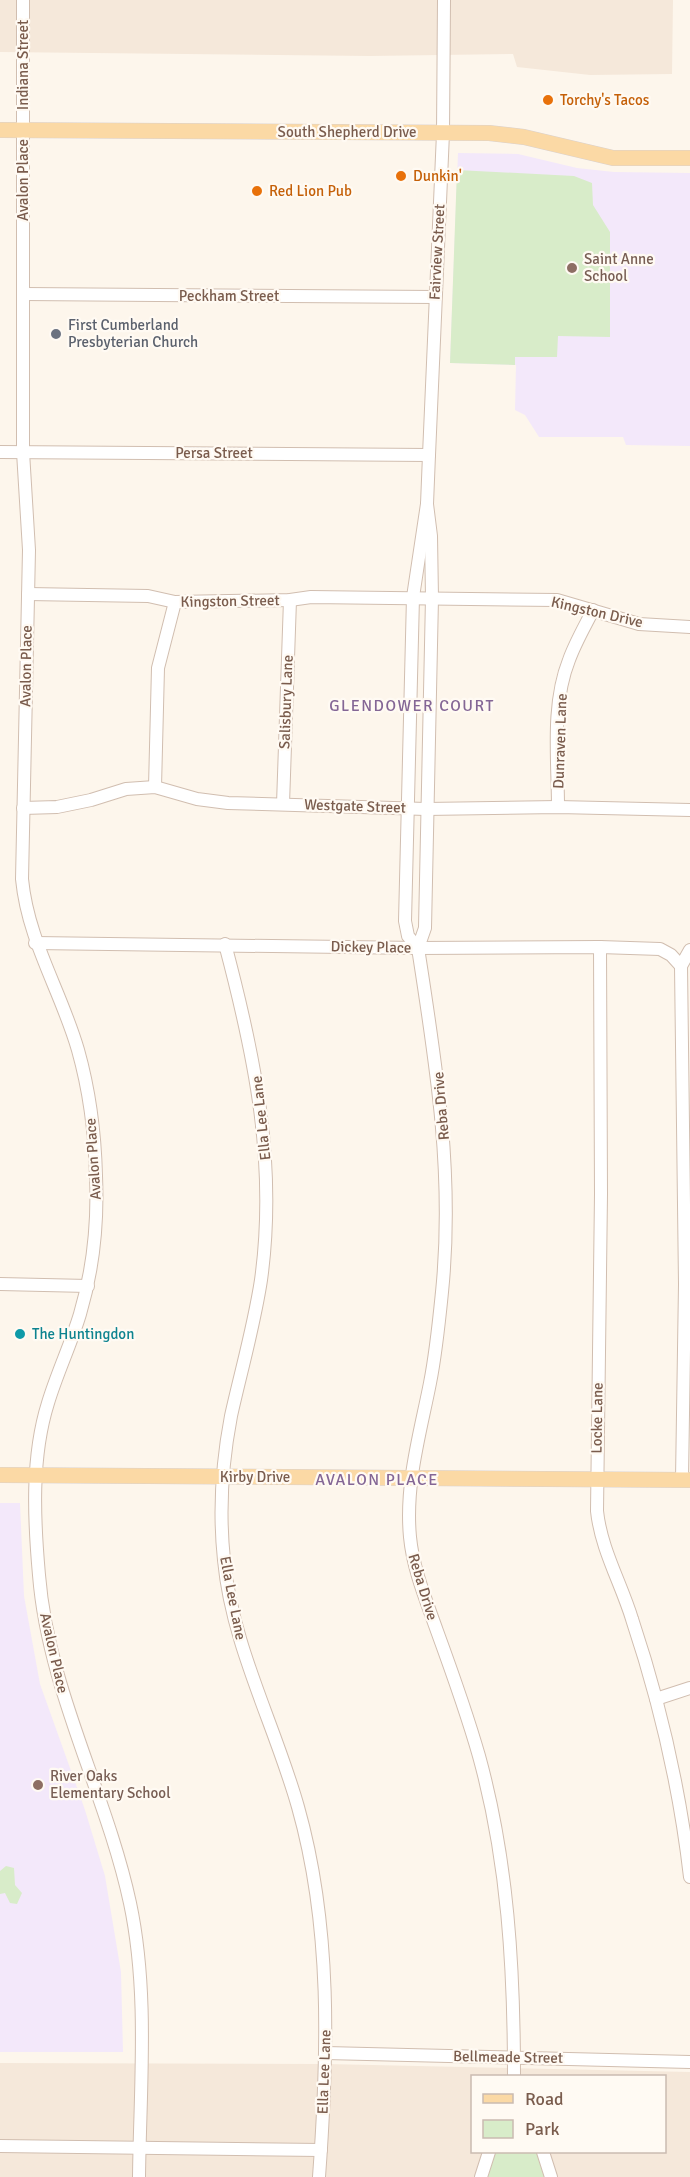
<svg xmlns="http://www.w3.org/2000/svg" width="690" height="2177" viewBox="0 0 690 2177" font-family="Signika,sans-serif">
  <rect width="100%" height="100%" fill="#fdf6ec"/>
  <g fill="#f5e8da" fill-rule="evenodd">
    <polygon points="0,0 673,0 672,74 590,75 517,67 513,54 370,56 0,52"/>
    <path d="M0,2063L326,2064L690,2072V2177H0ZM472,2076H664V2152H472Z"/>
  </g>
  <g fill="#f3e8fa">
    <polygon points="458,153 518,154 577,168 614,172 690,173 690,446 626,445 623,437 539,437 525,415 515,410 516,365 450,363"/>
    <polygon points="0,1503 20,1503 24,1596 40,1684 85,1810 105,1876 121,1972 123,2052 0,2052"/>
  </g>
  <g fill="#d8ecc9">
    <polygon points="457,170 574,176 592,183 593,205 610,232 610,337 558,336 557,357 515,357 515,365 450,363"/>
    <polygon points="6,1866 14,1868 15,1885 22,1893 17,1904 10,1903 5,1893 0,1894 0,1871"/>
    <polygon points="494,2152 538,2152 545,2177 487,2177"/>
  </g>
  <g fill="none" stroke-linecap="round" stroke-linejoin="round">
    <g stroke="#d1beb0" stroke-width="14">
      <g id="minor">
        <path d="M23,0V452L29,550L22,879C28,941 61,991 78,1050C89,1089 95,1135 96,1176C98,1222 93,1270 80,1314C71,1344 57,1373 48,1403C31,1457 34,1519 39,1575C48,1690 106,1792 130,1903C149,1992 140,2087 139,2177"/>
        <polyline points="24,294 435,297"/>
        <polyline points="0,452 429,455"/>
        <path d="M427,504L431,536L432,598L425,928L418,948C436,1064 454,1174 442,1292C439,1322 436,1353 430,1383C420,1434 405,1484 410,1537C413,1569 426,1600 437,1631C452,1672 467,1714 479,1756C508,1861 514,1968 514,2076"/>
        <polyline points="28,594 148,596 175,602 290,600 311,597 557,600 639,624 690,627"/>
        <polyline points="155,787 158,668 175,602"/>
        <polyline points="283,804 290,600"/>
        <path d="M558,807C558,760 551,705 569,660C575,643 585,626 593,610"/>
        <polyline points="23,808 57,807 91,800 126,789 155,787 197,799 228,803 426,809 558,807 690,810"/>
        <polyline points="35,943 418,948 600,947 660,949 671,955 681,966"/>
        <path d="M225,944C255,1057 277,1164 261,1280C254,1326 241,1371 231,1416C222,1463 219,1513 224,1560C232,1646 275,1725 298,1807C332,1927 328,2054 319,2177"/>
        <path d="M600,947L601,1194L597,1511C601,1549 621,1583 632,1619C660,1703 680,1790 690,1877"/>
        <polyline points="418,948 408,936 405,921 413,597 427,504 429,455 443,133 444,0"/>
        <polyline points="0,1284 88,1286"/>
        <polyline points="682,1479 685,1284 681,966 690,950"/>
        <polyline points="656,1699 690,1688"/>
        <polyline points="326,2053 690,2062"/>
        <polyline points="0,2146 321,2150"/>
        <polyline points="543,2152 551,2177"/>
        <polyline points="481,2177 489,2152"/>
      </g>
    </g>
    <g stroke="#dad1cd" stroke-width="16">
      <g id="major">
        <polyline points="0,130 489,133 524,137 613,158 690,158"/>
        <polyline points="0,1475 690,1480"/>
      </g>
    </g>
    <use href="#minor" stroke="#fff" stroke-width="12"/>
    <use href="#major" stroke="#fbd9a5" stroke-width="15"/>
  </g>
  <g fill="#e8710a" stroke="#fffaf3" stroke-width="2">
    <circle cx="548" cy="100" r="6"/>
    <circle cx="401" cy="176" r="6"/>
    <circle cx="257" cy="191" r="6"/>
  </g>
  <g fill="#8d6e63" stroke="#fffaf3" stroke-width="2">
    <circle cx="572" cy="268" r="6"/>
    <circle cx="38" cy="1785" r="6"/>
  </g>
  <circle fill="#6b7280" stroke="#fffaf3" stroke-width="2" cx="56" cy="334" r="6"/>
  <circle fill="#0f9aa8" stroke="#fffaf3" stroke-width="2" cx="20" cy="1334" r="6"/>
  <g text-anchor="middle" stroke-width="4.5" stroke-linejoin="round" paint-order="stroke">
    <g font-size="15" fill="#7a5c4d" stroke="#fffaf3">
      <text transform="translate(23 65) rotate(-90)" y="5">Indiana Street</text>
      <text x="347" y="137">South Shepherd Drive</text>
      <text transform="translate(23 180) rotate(-90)" y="5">Avalon Place</text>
      <text transform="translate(437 252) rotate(-87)" y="5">Fairview Street</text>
      <text x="229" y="301">Peckham Street</text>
      <text x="214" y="458">Persa Street</text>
      <text transform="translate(230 601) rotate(-1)" y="5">Kingston Street</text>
      <text transform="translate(597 612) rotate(13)" y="5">Kingston Drive</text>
      <text transform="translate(26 666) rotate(-89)" y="5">Avalon Place</text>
      <text transform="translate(286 702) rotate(-88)" y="5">Salisbury Lane</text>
      <text transform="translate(560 741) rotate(-88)" y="5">Dunraven Lane</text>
      <text transform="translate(355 806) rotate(2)" y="5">Westgate Street</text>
      <text transform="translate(371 947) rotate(1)" y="5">Dickey Place</text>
      <text transform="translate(441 1106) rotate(-95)" y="5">Reba Drive</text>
      <text transform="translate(261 1118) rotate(-96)" y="5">Ella Lee Lane</text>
      <text transform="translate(93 1159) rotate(-94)" y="5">Avalon Place</text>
      <text transform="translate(597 1418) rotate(-89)" y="5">Locke Lane</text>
      <text x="255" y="1482">Kirby Drive</text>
      <text transform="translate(423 1587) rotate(73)" y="5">Reba Drive</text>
      <text transform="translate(233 1598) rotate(79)" y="5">Ella Lee Lane</text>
      <text transform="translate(54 1653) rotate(77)" y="5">Avalon Place</text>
      <text transform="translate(508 2057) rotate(1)" y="5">Bellmeade Street</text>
      <text transform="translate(324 2072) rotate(-88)" y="5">Ella Lee Lane</text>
    </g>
    <g font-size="15" fill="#c56008" stroke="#fffaf3" text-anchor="start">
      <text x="560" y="105">Torchy's Tacos</text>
      <text x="413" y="181">Dunkin'</text>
      <text x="269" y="196">Red Lion Pub</text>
    </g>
    <g font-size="15" fill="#785e54" stroke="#fffaf3" text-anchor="start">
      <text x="584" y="264">Saint Anne<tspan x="584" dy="17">School</tspan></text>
      <text x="50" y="1781">River Oaks<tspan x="50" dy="17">Elementary School</tspan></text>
    </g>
    <g font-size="15" fill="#5b616d" stroke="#fffaf3" text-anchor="start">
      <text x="68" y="330">First Cumberland<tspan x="68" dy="17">Presbyterian Church</tspan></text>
    </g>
    <g font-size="15" fill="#0d838f" stroke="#fffaf3" text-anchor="start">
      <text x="32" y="1339">The Huntingdon</text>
    </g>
    <g font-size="16" letter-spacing="1.5" fill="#846695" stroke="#fffaf3">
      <text x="412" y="711">GLENDOWER COURT</text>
      <text x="377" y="1485">AVALON PLACE</text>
    </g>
  </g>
  <rect x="471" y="2075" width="195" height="78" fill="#fffaf3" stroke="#cabbb1" stroke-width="1.5"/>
  <rect x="483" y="2094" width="30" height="9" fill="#fbd9a5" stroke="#cabbb1" stroke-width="1.5"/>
  <text x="525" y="2105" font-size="18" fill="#7a5c4d">Road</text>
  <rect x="483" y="2120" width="30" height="18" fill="#d8ecc9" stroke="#cabbb1" stroke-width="1.5"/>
  <text x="525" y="2135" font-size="18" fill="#7a5c4d">Park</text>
</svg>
